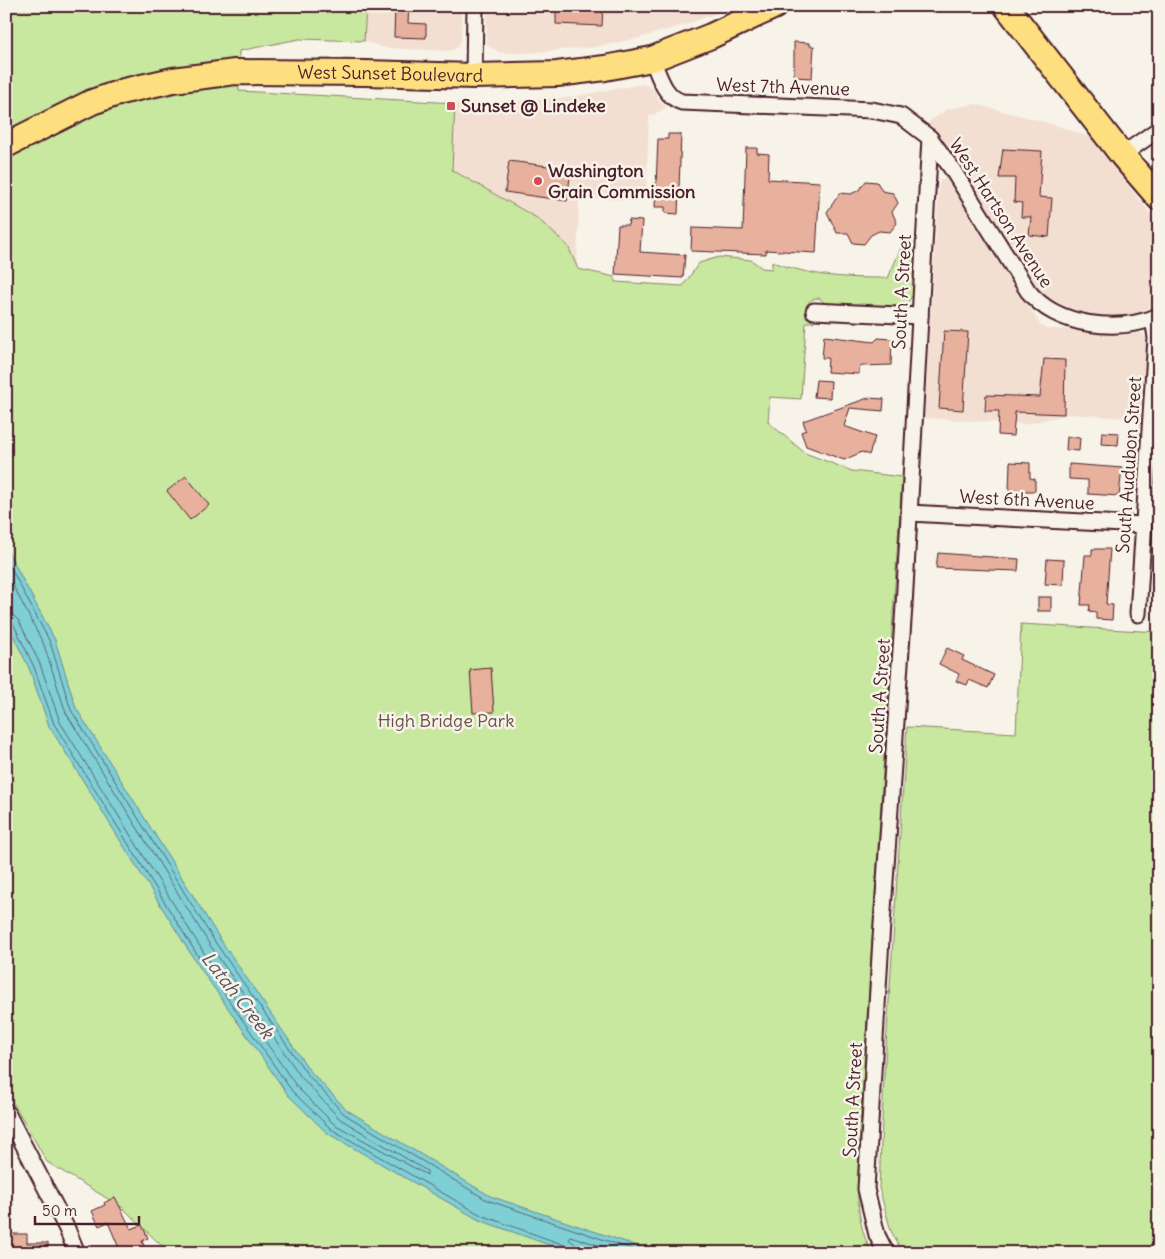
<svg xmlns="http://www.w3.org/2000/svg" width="1165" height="1259" viewBox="0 0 1165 1259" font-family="Delius,sans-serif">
  <rect width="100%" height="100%" fill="#f7f3e8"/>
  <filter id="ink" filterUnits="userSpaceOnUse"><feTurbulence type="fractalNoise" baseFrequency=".02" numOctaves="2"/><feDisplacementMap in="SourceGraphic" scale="10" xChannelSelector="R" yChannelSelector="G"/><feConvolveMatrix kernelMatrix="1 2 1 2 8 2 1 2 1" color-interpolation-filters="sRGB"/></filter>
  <g filter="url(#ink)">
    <g fill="#f2dfd2">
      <polygon points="366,6 462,6 461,40 457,48 449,51 385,48 364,41"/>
      <polygon points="487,6 720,6 720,12 687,24 639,38 596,47 524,53 501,53 488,46 486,39"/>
      <polygon points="643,84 654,89 659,101 667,107 649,117 646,201 579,198 577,269 573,256 537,218 452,170 455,103 484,104 571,97"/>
      <polygon points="975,104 1049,123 1092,138 1159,225 1159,303 1147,311 1129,316 1089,316 1048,300 1031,283 938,135 925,124 948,109"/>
      <polygon points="945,177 950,179 1040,324 1046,329 1135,330 1144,335 1147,342 1141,419 1069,414 1027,424 924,418 939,182"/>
    </g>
    <g fill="#c8e79f" stroke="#898365">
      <path d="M6,6H366L364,41L299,39L239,51V91L455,103L452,170L537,218L568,246L578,269L615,277V282L683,286L699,263L719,257L751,260L762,268L772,269V262C817,277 842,278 888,278L901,248H916L913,295L907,303L899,307L858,306L831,309L819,298C808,298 804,307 806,317L814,322H806L801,399L770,397L768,422L805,453L852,471L902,477L860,1128C859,1169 851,1216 872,1253H169L123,1208L47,1162L6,1090Z"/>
      <polygon points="1021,624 1159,632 1159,1253 903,1253 891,1231 879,1188 884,1076 907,727 1016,733"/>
    </g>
    <polygon fill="#7ecfd6" stroke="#698992" points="6,548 55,640 76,708 220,939 310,1071 347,1110 490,1196 658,1253 572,1253 479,1220 327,1133 288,1095 194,959 49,726 29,668 6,621"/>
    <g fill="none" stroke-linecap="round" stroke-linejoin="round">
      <g stroke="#5f656f" stroke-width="1">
        <polyline points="6,559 50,642 71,710 215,942 307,1074 344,1114 487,1200 643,1253"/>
        <polyline points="6,572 44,645 66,713 210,945 301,1077 340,1119 427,1171 427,1175 334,1124 297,1087 204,953 60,722 40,664 19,621 13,615 6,614"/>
        <polyline points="6,620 13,623 34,667 54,724 198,956 292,1091 331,1129 481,1215 567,1246 571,1253"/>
        <polyline points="577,1253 576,1245 569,1239 570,1236 623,1253"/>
      </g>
    </g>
    <g fill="#e8b19e" stroke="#4a1f2b">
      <polygon points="395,6 409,6 408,23 426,24 426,38 394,37"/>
      <polygon points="556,6 603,6 602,26 556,24"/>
      <polygon points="794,42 810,43 810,46 814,46 812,78 794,77"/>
      <polygon points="668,134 681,134 678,214 665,213 665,207 655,207 658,139 668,139"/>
      <polygon points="746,148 757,148 757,153 769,154 768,179 820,182 816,253 766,250 766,254 691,251 692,228 743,230"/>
      <polygon points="1003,149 1042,151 1039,197 1052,198 1049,237 1029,235 1031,217 1021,217 1022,203 1014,202 1015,178 999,178"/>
      <polygon points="509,161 571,169 567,201 505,192"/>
      <polygon points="866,181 877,182 882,191 893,193 898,203 892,212 897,223 890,232 879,231 871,235 864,244 853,243 848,233 837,233 827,212 840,193 851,194 859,190"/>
      <polygon points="629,220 642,221 640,252 685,255 683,278 615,274 618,225 628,225"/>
      <polygon points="944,331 968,332 963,410 939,408"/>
      <polygon points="824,336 874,342 878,338 892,339 891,365 862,366 859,368 859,374 827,372 828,358 822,358"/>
      <polygon points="1044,359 1065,360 1064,414 1015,412 1013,436 998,435 999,411 985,411 986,395 1040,397"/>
      <polygon points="816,380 831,381 830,398 814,397"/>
      <polygon points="868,398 884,399 883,411 850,408 844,426 875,437 869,455 862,452 844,460 806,446 801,432 806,430 803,421"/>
      <polygon points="1102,432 1119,433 1118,445 1101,444"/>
      <polygon points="1067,437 1080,438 1079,451 1066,450"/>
      <polygon points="1010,462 1030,463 1030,478 1035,479 1035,491 1009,491"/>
      <polygon points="1069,464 1122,468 1119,496 1088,494 1088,480 1069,479"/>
      <polygon points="186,476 209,505 190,520 167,491"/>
      <polygon points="1092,549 1110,549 1106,604 1113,605 1112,620 1096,619 1096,612 1089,611 1090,605 1081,605 1085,555 1092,555"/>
      <polygon points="938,553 1019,559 1018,571 936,568"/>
      <polygon points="1047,559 1064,560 1063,585 1045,584"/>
      <rect x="1038" y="597" width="13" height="14"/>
      <polygon points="947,648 964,656 962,660 994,675 988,688 969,680 967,685 956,681 959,674 939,664"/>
      <polygon points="491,668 494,712 473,713 470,670"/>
      <polygon points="115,1197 131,1229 142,1225 148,1238 142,1241 147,1253 121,1253 108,1222 99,1226 92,1211 105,1205 104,1203"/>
      <polygon points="9,1234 27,1234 27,1243 48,1243 48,1253 8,1253"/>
    </g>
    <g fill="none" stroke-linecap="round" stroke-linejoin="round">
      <g stroke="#4a1f2b" stroke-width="19">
        <g id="minor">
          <path d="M652,59C659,75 664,97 682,102L872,110L901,116L930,138L952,169L1028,291C1057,327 1118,333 1159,316"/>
          <polyline points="474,76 475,6"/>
          <polyline points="1122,155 1159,129"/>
          <polyline points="814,311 920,316"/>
          <polyline points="909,513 1143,525"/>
          <polyline points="1138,614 1156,338 1153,318"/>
          <polyline points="6,1111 67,1229 77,1253"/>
          <polyline points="886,1253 877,1235 866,1189 881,939 904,606 930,138"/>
        </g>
      </g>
      <g stroke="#4a1f2b" stroke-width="28">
        <g id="primary">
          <polyline points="1006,6 1122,155 1159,198"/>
          <path id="s1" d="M6,145L92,102L124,91L173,80L235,72L365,73L474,76L557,74L605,68L652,59L711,36L775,6"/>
        </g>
      </g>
      <use href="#minor" stroke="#f7f3e8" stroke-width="15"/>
      <use href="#primary" stroke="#fedf80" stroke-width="24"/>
    </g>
  </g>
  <g fill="#d1495b" stroke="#f7f3e8" stroke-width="2">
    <rect x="446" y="101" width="10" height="10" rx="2.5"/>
    <circle cx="538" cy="181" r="5"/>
  </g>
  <g text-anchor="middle" stroke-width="5" stroke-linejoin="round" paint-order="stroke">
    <g font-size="18" fill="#4a1f2b" stroke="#f7f3e8">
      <text dy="6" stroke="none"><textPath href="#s1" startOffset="398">West Sunset Boulevard</textPath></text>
      <text transform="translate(783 87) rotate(2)" y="6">West 7th Avenue</text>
      <text transform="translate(1001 213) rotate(57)" y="6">West Hartson Avenue</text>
      <text transform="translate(902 292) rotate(-87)" y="6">South A Street</text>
      <text transform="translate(1129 465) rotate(-86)" y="6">South Audubon Street</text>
      <text transform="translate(1027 500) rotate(3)" y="6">West 6th Avenue</text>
      <text transform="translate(880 696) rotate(-86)" y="6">South A Street</text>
      <text transform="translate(853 1100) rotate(-87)" y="6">South A Street</text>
    </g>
    <g font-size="18" font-weight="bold" fill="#4a1f2b" stroke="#f7f3e8" text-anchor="start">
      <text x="461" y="112">Sunset @ Lindeke</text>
      <text x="548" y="177">Washington<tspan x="548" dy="21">Grain Commission</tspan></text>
    </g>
    <g font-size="18" fill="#6a5148" stroke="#f7f3e8">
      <text x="446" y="727">High Bridge Park</text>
    </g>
    <g font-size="19" font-style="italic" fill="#5a545e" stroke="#f7f3e8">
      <text transform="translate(238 995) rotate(52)" y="7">Latah Creek</text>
    </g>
  </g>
  <rect width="1165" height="1259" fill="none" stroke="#f7f3e8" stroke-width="25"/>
  <rect x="12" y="12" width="1140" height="1234" fill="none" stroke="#4a1f2b" stroke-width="2" filter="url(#ink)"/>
  <path d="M35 1216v8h104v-8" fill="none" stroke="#4a1f2b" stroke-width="2.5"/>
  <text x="42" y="1216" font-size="15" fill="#4a1f2b" stroke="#f7f3e8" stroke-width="4" paint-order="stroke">50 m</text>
</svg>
